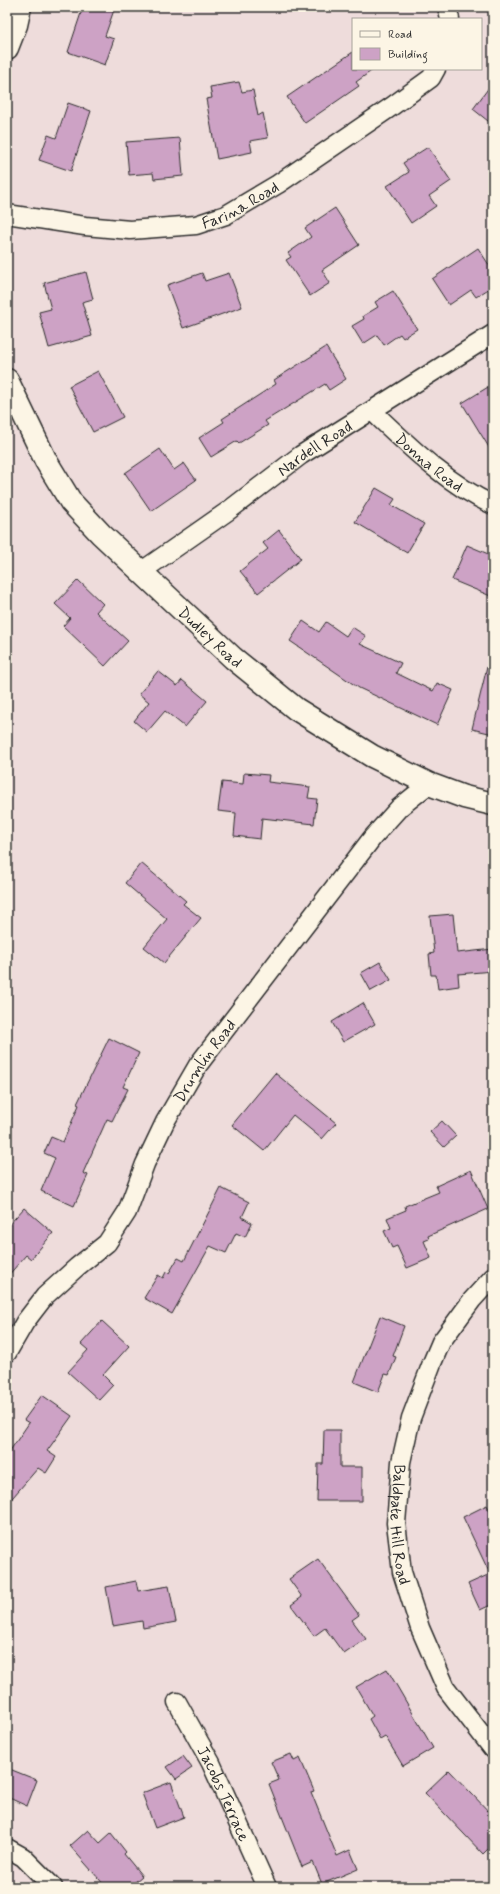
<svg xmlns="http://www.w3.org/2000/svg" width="500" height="1894" viewBox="0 0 500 1894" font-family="Mynerve,sans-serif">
  <rect width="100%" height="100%" fill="#eedcdb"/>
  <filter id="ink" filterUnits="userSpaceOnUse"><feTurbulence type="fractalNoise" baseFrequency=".025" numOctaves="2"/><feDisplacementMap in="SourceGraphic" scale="8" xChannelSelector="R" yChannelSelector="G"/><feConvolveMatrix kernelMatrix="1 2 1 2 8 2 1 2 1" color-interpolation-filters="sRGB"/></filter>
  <g filter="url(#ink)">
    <g fill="#cda2c5" stroke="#2b2b2b">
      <polygon points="83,7 115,7 105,36 114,39 105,65 68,52"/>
      <polygon points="353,52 353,69 374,69 356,82 359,86 305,123 287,97"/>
      <polygon points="239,82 242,92 253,90 258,116 263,113 268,138 250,141 252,152 217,159 206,99 212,98 210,87"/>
      <polygon points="493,82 493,125 473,109"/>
      <polygon points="68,103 91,111 71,171 39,160 48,135 56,138"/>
      <polygon points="180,138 183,176 154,179 153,173 129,175 126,142"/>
      <polygon points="428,147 451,181 429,196 436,206 411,223 387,186 409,172 403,163"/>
      <polygon points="335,208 359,245 322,270 330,283 310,296 286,260 291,257 288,253 311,237 305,228"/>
      <polygon points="478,248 493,271 493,286 476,297 471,290 449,305 432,279"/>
      <polygon points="86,272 93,299 82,302 92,336 49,348 39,312 51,309 44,283"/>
      <polygon points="202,273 205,281 229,273 242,307 183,328 167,285"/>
      <polygon points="393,291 417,329 403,338 400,334 384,345 377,335 363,344 352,326 364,319 363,316 378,307 375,302"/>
      <polygon points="326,347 346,379 329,390 325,384 265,421 268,425 239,443 237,441 211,457 199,438 224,422 222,419 276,384 274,380"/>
      <polygon points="98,371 123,417 93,432 69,386"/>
      <polygon points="493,384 493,454 462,403"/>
      <polygon points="160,449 174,470 184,463 196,480 151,511 125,473"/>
      <polygon points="376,488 395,499 391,505 424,524 407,553 355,522"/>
      <polygon points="279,530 301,559 258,593 240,571 268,549 263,543"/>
      <polygon points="467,545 493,556 493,597 452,580"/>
      <polygon points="78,580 103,604 96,612 128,641 105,666 63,626 70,618 55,604"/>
      <polygon points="303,621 319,632 326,622 346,636 352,627 366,636 360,644 401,663 396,673 433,691 437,683 453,690 437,725 359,688 290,641"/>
      <polygon points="487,667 493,668 493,734 472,729"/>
      <polygon points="158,671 177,686 182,680 207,701 185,727 165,711 147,732 134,721 149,702 139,694"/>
      <polygon points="244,773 269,775 268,782 310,787 308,798 317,799 314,824 262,818 260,839 234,836 236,813 218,811 222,782 243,784"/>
      <polygon points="141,863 186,901 183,904 201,918 164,963 144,947 167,919 125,883"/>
      <polygon points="453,914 457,953 493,949 493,971 458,974 459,986 438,989 436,975 431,975 429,954 434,953 430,916"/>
      <polygon points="380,962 391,980 371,991 361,973"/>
      <polygon points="363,1003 375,1024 343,1042 332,1022"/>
      <polygon points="109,1038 139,1053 123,1087 128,1089 112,1121 107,1119 83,1173 88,1175 74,1206 41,1191 55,1158 44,1153 51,1137 63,1142 79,1105 77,1104"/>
      <polygon points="275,1073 336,1123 322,1139 293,1115 264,1151 232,1125"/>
      <polygon points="442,1121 456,1136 444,1147 430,1132"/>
      <polygon points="471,1170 488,1209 428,1236 429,1239 424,1241 431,1258 407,1268 397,1246 392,1248 384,1231 391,1228 387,1218 406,1210 405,1206 439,1192 436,1186"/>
      <polygon points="221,1188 249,1202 242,1217 252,1223 245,1237 236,1233 226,1253 210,1246 172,1314 144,1298 158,1275 163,1278 166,1272 169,1273 178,1258 184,1261"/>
      <polygon points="24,1208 53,1233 31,1259 26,1255 7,1277 7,1227"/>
      <polygon points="380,1316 404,1326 393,1356 396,1357 389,1375 385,1374 378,1392 354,1382"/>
      <polygon points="102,1321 129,1346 103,1375 113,1385 99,1400 68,1372 88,1350 81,1344"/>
      <polygon points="42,1395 72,1416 47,1451 56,1457 46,1473 38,1468 7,1504 7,1455 29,1423 24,1420"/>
      <polygon points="324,1430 340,1430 340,1467 362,1467 362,1501 317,1501 318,1464 323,1464"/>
      <polygon points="487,1505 493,1517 493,1604 480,1610 468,1584 490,1574 463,1517"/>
      <polygon points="318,1559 359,1615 352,1620 366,1639 344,1654 325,1628 314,1636 291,1605 302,1597 289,1579"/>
      <polygon points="136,1581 138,1591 169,1586 176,1622 143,1628 142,1621 113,1626 106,1587"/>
      <polygon points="387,1669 433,1748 403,1766 385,1736 380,1739 369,1719 373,1716 356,1687"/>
      <polygon points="291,1754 294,1761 300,1758 314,1791 311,1792 337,1856 350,1850 358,1869 322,1884 313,1862 302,1867 269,1784 279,1780 271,1762"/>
      <polygon points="183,1756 192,1768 176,1779 167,1767"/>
      <polygon points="7,1768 37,1780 27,1806 7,1797"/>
      <polygon points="449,1770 493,1816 493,1844 483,1854 425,1793"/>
      <polygon points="171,1782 184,1817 155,1828 142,1793"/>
      <polygon points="88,1830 100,1843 111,1833 126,1852 124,1854 142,1876 129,1887 106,1887 70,1846"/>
    </g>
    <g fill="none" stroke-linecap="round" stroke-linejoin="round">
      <g stroke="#2b2b2b" stroke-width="21">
        <g id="street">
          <polyline points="447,7 450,19"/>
          <path id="s1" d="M7,214L85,226L130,230L196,225L226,215L278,184L391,107L431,78L436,69"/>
          <path id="s2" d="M372,411C409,446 447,484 493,505"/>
          <path id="s3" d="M142,571L228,511L301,455L493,334"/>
          <path id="s4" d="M493,1277L472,1300L441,1342L432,1363L411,1418L401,1462L396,1523L402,1572L420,1628L446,1688L493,1749"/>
          <path id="s5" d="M7,1353L25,1322L45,1296L77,1267L107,1243L127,1212L145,1164L165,1122L198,1065L373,837L399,808L429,784"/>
          <path id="s6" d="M177,1702L211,1763L267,1887"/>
          <polyline points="7,1848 23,1857 53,1887"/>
        </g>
      </g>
      <g stroke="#2b2b2b" stroke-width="25">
        <g id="secondary">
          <polyline points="7,48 16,25 20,7"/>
          <path id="s7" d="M7,380L46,461L71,502L101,534L233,658L296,709L372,756L429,784L464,797L493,804"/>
        </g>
      </g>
      <use href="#street" stroke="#fcf5e5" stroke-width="18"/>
      <use href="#secondary" stroke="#fcf5e5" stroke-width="22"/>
    </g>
  </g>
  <g text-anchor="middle" stroke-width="3" stroke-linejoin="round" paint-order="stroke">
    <g font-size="16" fill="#2b2b2b" stroke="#fcf5e5">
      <text dy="6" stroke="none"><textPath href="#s1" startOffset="239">Farina Road</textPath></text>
      <text dy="6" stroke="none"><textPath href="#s3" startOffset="212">Nardell Road</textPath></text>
      <text dy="6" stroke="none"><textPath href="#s2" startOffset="77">Donna Road</textPath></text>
      <text dy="6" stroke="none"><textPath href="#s7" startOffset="332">Dudley Road</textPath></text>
      <text dy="6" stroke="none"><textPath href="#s5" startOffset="358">Drumlin Road</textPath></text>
      <text dy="6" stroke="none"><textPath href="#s4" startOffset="273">Baldpate Hill Road</textPath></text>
      <text dy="6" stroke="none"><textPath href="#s6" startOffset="103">Jacobs Terrace</textPath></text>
    </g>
  </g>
  <rect width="500" height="1894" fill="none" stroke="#fcf5e5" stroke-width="24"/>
  <rect x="12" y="12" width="476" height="1870" fill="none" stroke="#2b2b2b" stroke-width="1.5" filter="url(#ink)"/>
  <rect x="352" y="18" width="130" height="52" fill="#fcf5e5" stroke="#a8a49b"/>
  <rect x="360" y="31" width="20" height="6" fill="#fcf5e5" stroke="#a8a49b"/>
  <text x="388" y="38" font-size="12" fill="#2b2b2b">Road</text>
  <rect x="360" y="48" width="20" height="12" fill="#cda2c5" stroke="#a8a49b"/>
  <text x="388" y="58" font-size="12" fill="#2b2b2b">Building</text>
</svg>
